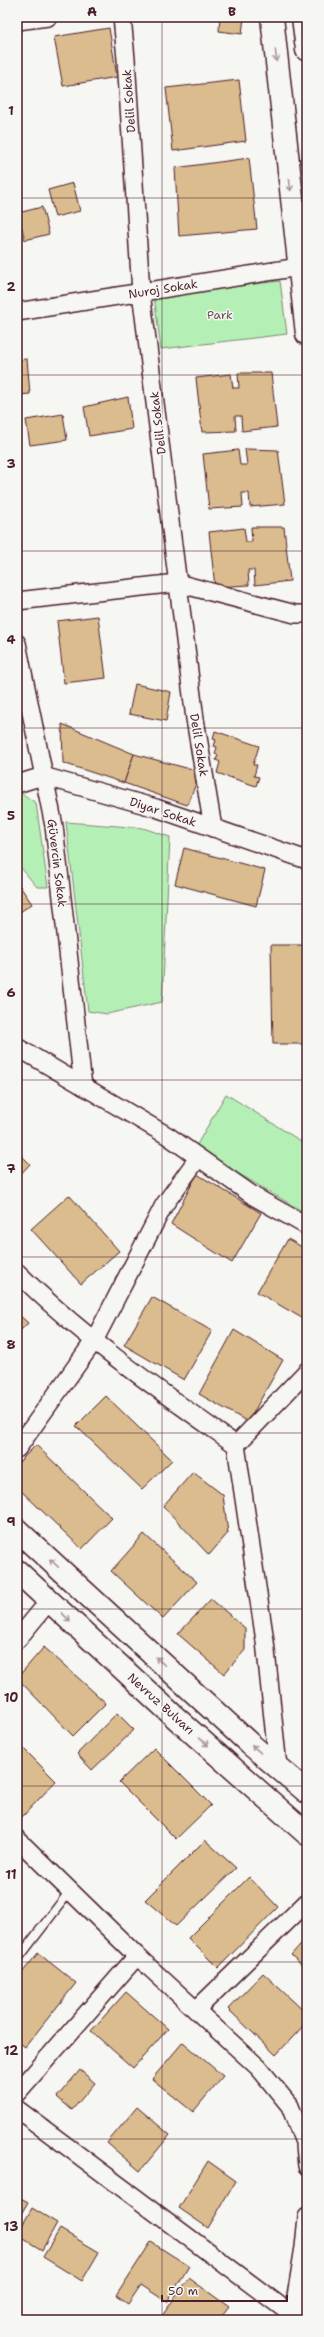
<svg xmlns="http://www.w3.org/2000/svg" width="324" height="2337" viewBox="0 0 324 2337" font-family="'Shantell Sans',sans-serif">
  <rect width="100%" height="100%" fill="#f6f6f2"/>
  <filter id="ink" filterUnits="userSpaceOnUse"><feTurbulence type="fractalNoise" baseFrequency=".025" numOctaves="2"/><feDisplacementMap in="SourceGraphic" scale="8" xChannelSelector="R" yChannelSelector="G"/><feConvolveMatrix kernelMatrix="1 2 1 2 8 2 1 2 1" color-interpolation-filters="sRGB"/></filter>
  <g filter="url(#ink)">
    <g fill="#b4f0b6" stroke="#7f8870">
      <polygon points="280,281 287,334 161,349 154,296"/>
      <polygon points="21,793 36,803 48,887 37,887 17,863 17,796"/>
      <polygon points="66,822 143,828 170,837 162,1002 107,1014 88,1011"/>
      <polygon points="226,1094 307,1145 307,1203 302,1211 195,1148"/>
    </g>
    <g fill="#dabc8e" stroke="#4a1f2b">
      <polygon points="220,17 244,17 242,34 219,31"/>
      <polygon points="109,28 117,77 63,86 54,37"/>
      <polygon points="239,80 246,141 173,151 166,88"/>
      <polygon points="249,158 257,229 179,236 175,168"/>
      <polygon points="73,183 80,211 55,217 48,190"/>
      <polygon points="42,207 49,234 25,240 18,213"/>
      <polygon points="17,224 21,241 17,242"/>
      <polygon points="27,359 30,394 17,395 17,360"/>
      <polygon points="238,373 271,373 277,427 242,431 241,416 235,416 236,431 202,432 196,378 231,374 233,388 239,388"/>
      <polygon points="128,397 132,429 89,436 84,407"/>
      <polygon points="63,414 67,440 30,445 26,420"/>
      <polygon points="245,449 278,450 285,504 250,507 249,493 242,493 243,507 209,509 203,454 238,450 240,465 247,465"/>
      <polygon points="251,527 284,527 290,581 255,585 254,570 248,570 249,585 215,587 209,532 244,528 246,542 252,542"/>
      <polygon points="98,616 106,678 64,683 57,621"/>
      <polygon points="135,684 171,692 166,721 129,714"/>
      <polygon points="62,724 134,754 124,783 63,763"/>
      <polygon points="215,731 259,746 253,765 257,765 254,776 259,777 256,786 217,773 220,762 216,760 218,755 215,754 217,747 214,746 216,740 213,739"/>
      <polygon points="134,754 201,772 187,805 124,783"/>
      <polygon points="184,848 265,870 256,906 175,884"/>
      <polygon points="17,882 32,904 17,914"/>
      <polygon points="271,945 307,945 307,1044 273,1044"/>
      <polygon points="17,1151 30,1164 17,1178"/>
      <polygon points="197,1174 261,1213 232,1263 171,1224"/>
      <polygon points="69,1195 119,1251 81,1284 31,1229"/>
      <polygon points="288,1239 307,1250 307,1321 257,1292"/>
      <polygon points="152,1297 212,1331 184,1380 124,1345"/>
      <polygon points="17,1313 28,1323 17,1334"/>
      <polygon points="234,1330 283,1360 248,1422 199,1394"/>
      <polygon points="304,1393 307,1393 307,1426"/>
      <polygon points="106,1396 172,1460 142,1489 76,1426"/>
      <polygon points="36,1445 112,1518 82,1549 17,1487 17,1464"/>
      <polygon points="193,1472 223,1495 228,1533 209,1555 163,1506"/>
      <polygon points="144,1534 197,1582 163,1619 111,1571"/>
      <polygon points="211,1599 245,1628 245,1650 224,1674 178,1634"/>
      <polygon points="44,1647 106,1703 73,1736 17,1678"/>
      <polygon points="117,1713 134,1730 92,1770 77,1754"/>
      <polygon points="17,1742 56,1781 22,1817 17,1813"/>
      <polygon points="154,1748 211,1805 176,1839 119,1782"/>
      <polygon points="205,1840 236,1868 176,1926 145,1900"/>
      <polygon points="249,1877 278,1907 218,1968 188,1938"/>
      <polygon points="307,1937 307,1970 291,1955"/>
      <polygon points="38,1953 76,1983 25,2047 20,2043 17,2047 17,1979"/>
      <polygon points="263,1973 307,2014 307,2022 276,2055 228,2009"/>
      <polygon points="126,1992 168,2029 133,2068 91,2031"/>
      <polygon points="183,2042 223,2076 193,2112 152,2079"/>
      <polygon points="80,2070 95,2083 72,2110 57,2097"/>
      <polygon points="137,2107 170,2135 140,2171 107,2143"/>
      <polygon points="208,2161 236,2181 208,2228 179,2208"/>
      <polygon points="17,2196 28,2202 17,2221"/>
      <polygon points="32,2208 57,2223 42,2250 17,2235"/>
      <polygon points="60,2229 99,2252 82,2281 43,2257"/>
      <polygon points="151,2242 189,2266 167,2302 141,2285 128,2304 116,2296"/>
      <polygon points="189,2278 229,2307 219,2320 159,2320"/>
    </g>
    <g fill="none" stroke-linecap="round" stroke-linejoin="round">
      <g stroke="#4a1f2b" stroke-width="11">
        <polyline id="lane" points="17,1960 70,1891"/>
      </g>
      <g stroke="#4a1f2b" stroke-width="20">
        <g id="street">
          <polyline points="122,17 126,59 141,292 195,719 213,828"/>
          <polyline points="17,21 48,17"/>
          <polyline points="17,312 299,267 307,273"/>
          <polyline points="17,601 177,583 295,614 307,614"/>
          <polyline points="17,643 54,826 83,1086"/>
          <polyline points="17,784 43,776 156,808 307,860"/>
          <polyline points="17,1047 168,1136 255,1197 307,1226"/>
          <path d="M17,1272C83,1338 160,1391 236,1445L265,1641L278,1767"/>
          <polyline points="236,1445 307,1371"/>
          <polyline points="17,1449 94,1341 164,1205 198,1158"/>
          <polyline points="17,1640 49,1601"/>
          <polyline points="17,1839 137,1956 259,2068 290,2106 305,2145 307,2166"/>
          <polyline points="196,2010 307,1902"/>
          <polyline points="17,2093 137,1956"/>
          <polyline points="17,2109 299,2320"/>
          <polyline points="293,2315 304,2247 307,2217"/>
        </g>
      </g>
      <g stroke="#4a1f2b" stroke-width="25">
        <g id="secondary">
          <polyline points="272,17 307,334"/>
          <polyline points="303,17 307,50"/>
          <polyline points="17,1530 250,1744 307,1792"/>
          <polyline points="17,1571 176,1718 307,1834"/>
        </g>
      </g>
      <use href="#lane" stroke="#f6f6f2" stroke-width="8"/>
      <use href="#street" stroke="#f6f6f2" stroke-width="17"/>
      <use href="#secondary" stroke="#f6f6f2" stroke-width="22"/>
    </g>
    <defs><path id="oneway-shaft" d="M-6 0H5M1.5-3L5.5 0L1.5 3" fill="none" stroke-width="1.6" stroke-linecap="round" stroke-linejoin="round"/></defs>
    <g stroke="#a99598">
      <use href="#oneway-shaft" transform="translate(276 56) rotate(84)"/>
      <use href="#oneway-shaft" transform="translate(290 185) rotate(84)"/>
      <use href="#oneway-shaft" transform="translate(54 1563) rotate(-137)"/>
      <use href="#oneway-shaft" transform="translate(66 1617) rotate(43)"/>
      <use href="#oneway-shaft" transform="translate(160 1661) rotate(-137)"/>
      <use href="#oneway-shaft" transform="translate(204 1742) rotate(41)"/>
      <use href="#oneway-shaft" transform="translate(256 1749) rotate(-139)"/>
    </g>
  </g>
  <path fill="none" stroke="#4a1f2b" stroke-width="1" stroke-opacity="0.55" d="M162,17V2320M17,198H307M17,375H307M17,551H307M17,728H307M17,904H307M17,1080H307M17,1257H307M17,1433H307M17,1609H307M17,1786H307M17,1962H307M17,2139H307"/>
  <g text-anchor="middle" stroke-width="3" stroke-linejoin="round" paint-order="stroke">
    <g font-size="12" fill="#4a1f2b" stroke="#f6f6f2">
      <text transform="translate(129 101) rotate(-94)" y="4">Delil Sokak</text>
      <text transform="translate(163 289) rotate(-9)" y="4">Nuroj Sokak</text>
      <text transform="translate(158 423) rotate(-97)" y="4">Delil Sokak</text>
      <text transform="translate(199 745) rotate(81)" y="4">Delil Sokak</text>
      <text transform="translate(163 812) rotate(18)" y="4">Diyar Sokak</text>
      <text transform="translate(57 863) rotate(83)" y="4">Güvercin Sokak</text>
      <text transform="translate(161 1704) rotate(42)" y="4">Nevruz Bulvarı</text>
    </g>
    <g font-size="12" fill="#64534e" stroke="#f6f6f2">
      <text x="220" y="319">Park</text>
    </g>
  </g>
  <rect width="324" height="2337" fill="none" stroke="#f6f6f2" stroke-width="44"/>
  <path d="M162 2295v6h125v-6" fill="none" stroke="#4a1f2b" stroke-width="2"/>
  <text x="168" y="2295" font-size="12" fill="#4a1f2b" stroke="#f6f6f2" stroke-width="3" paint-order="stroke">50 m</text>
  <rect x="22" y="22" width="280" height="2293" fill="none" stroke="#4a1f2b" stroke-width="1.5"/>
  <g font-size="13" text-anchor="middle" font-weight="bold" fill="#4a1f2b">
    <text x="92" y="16">A</text>
    <text x="232" y="16">B</text>
    <text x="11" y="115">1</text>
    <text x="11" y="291">2</text>
    <text x="11" y="468">3</text>
    <text x="11" y="644">4</text>
    <text x="11" y="820">5</text>
    <text x="11" y="997">6</text>
    <text x="11" y="1173">7</text>
    <text x="11" y="1349">8</text>
    <text x="11" y="1526">9</text>
    <text x="11" y="1702">10</text>
    <text x="11" y="1879">11</text>
    <text x="11" y="2055">12</text>
    <text x="11" y="2231">13</text>
  </g>
</svg>
